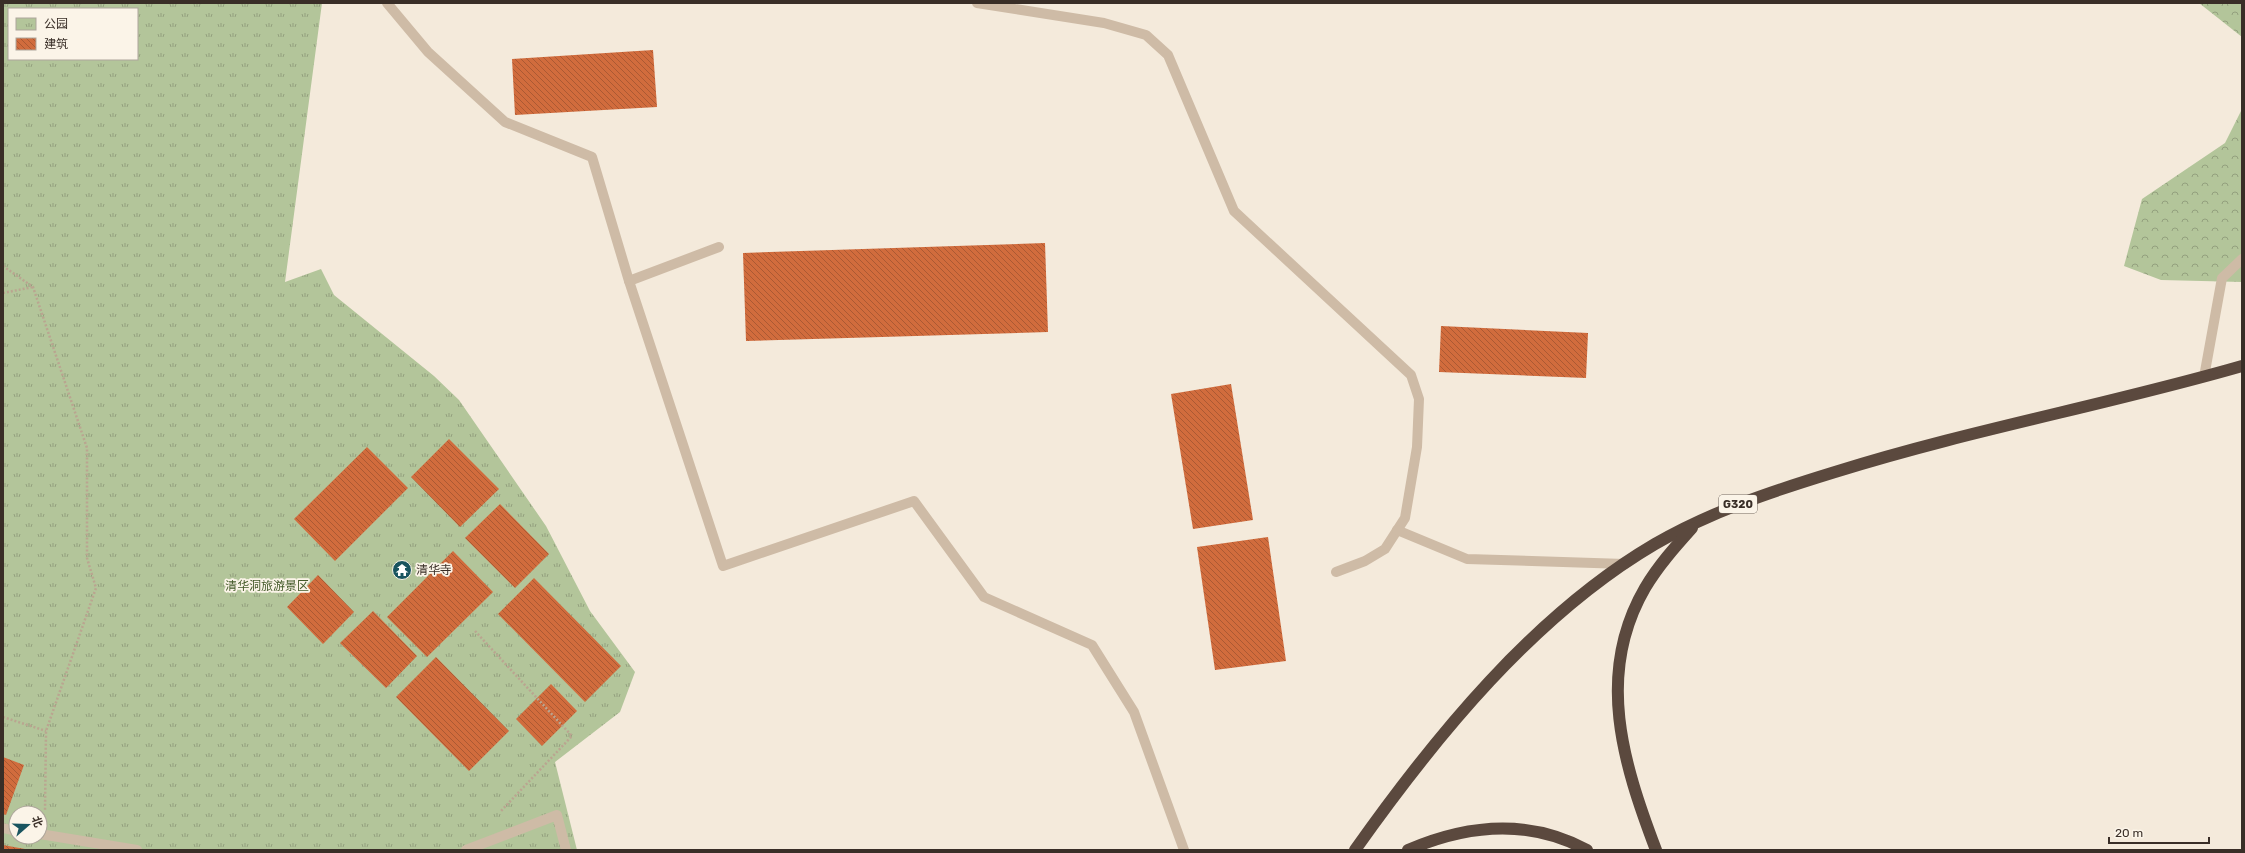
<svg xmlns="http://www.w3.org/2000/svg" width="2245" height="853" viewBox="0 0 2245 853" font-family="Rubik,'Noto Sans SC',sans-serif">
  <defs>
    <pattern id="forest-crowns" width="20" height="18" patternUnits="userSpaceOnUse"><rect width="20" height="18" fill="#b3c59a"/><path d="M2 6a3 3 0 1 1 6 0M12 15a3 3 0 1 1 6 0" fill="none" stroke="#93a07e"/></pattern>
    <pattern id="park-tufts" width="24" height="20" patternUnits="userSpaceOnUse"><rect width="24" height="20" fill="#b3c59a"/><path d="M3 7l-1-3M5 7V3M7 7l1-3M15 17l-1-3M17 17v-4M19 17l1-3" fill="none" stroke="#93a07e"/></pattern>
    <pattern id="building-back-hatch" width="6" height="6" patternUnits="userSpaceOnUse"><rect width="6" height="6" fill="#d16c3d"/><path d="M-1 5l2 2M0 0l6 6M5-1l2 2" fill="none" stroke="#ab5933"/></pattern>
  </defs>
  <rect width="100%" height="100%" fill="#f4eadb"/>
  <g fill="url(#forest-crowns)">
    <polygon points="2199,3 2242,3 2242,37"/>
    <polygon points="2242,109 2242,282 2161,280 2124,266 2142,199 2225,143"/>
  </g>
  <path fill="url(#park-tufts)" fill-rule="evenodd" d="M3,3H322L285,282L321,269L334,295L434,376L459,400L546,526L590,611L635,672L620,712L555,762L577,850H3ZM9,9H137V59H9ZM16,813H40V837H16Z"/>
  <g fill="url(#building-back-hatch)">
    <polygon points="653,50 657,107 515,115 512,59"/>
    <polygon points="1045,243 1048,332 746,341 743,253"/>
    <polygon points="1441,326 1588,333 1586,378 1439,372"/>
    <polygon points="1231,384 1253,520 1193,529 1171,394"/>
    <polygon points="449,439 499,489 460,527 411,477"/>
    <polygon points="367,447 408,488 335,561 294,519"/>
    <polygon points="500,504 549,554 515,588 465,538"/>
    <polygon points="1268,537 1286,661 1215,670 1197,547"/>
    <polygon points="453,551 493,592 427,657 387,617"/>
    <polygon points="318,575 354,612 323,644 287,607"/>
    <polygon points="534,578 621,666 585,702 498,614"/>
    <polygon points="373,611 417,656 386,688 340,643"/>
    <polygon points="436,657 509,731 469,771 396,697"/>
    <polygon points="551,684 577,711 542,746 516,719"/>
    <polygon points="3,757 24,765 6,815 3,814"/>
    <polygon points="3,845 25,849 25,850 3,850"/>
  </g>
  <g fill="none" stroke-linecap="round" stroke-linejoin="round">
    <g stroke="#baa590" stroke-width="2.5" stroke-dasharray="2 2" stroke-linecap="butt">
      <polyline points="3,266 33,287 87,448 87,558 96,588 46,731 45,811"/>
      <polyline points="3,293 33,287"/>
      <polyline points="475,631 572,736 501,811"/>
      <polyline points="3,717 46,731"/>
    </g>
    <g stroke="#cebba6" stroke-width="10">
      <polyline points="387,3 428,52 505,122 592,157 629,281 723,566 914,501 984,597 1092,645 1134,712 1184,850"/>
      <polyline points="977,3 1104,23 1146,35 1168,55 1234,211 1411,375 1419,399 1417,447 1405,518 1385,549 1365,561 1336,572"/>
      <polyline points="629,281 719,247"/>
      <polyline points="2204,377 2222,278 2242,259"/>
      <polyline points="1397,530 1467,559 1625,564"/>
      <polyline points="3,828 16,831"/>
      <polyline points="40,834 137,850"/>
      <polyline points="466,850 557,815 566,850"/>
    </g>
    <g stroke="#5b493e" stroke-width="12">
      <path d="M1355,850C1435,737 1534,615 1655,544C1712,511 1773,491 1835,472C1969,430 2107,405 2242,366"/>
      <path d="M1408,850C1466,825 1528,818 1587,850"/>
      <path d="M1656,850C1623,763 1595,674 1645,588C1658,566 1675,547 1692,528"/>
    </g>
  </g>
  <defs>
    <g id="temple-disc" transform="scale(1)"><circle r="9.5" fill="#19545f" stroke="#fbf4e8"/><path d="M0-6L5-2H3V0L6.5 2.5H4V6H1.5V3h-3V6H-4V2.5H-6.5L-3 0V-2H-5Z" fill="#fff"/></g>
  </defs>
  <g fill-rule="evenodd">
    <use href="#temple-disc" x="402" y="570"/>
  </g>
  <g text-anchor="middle" stroke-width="3.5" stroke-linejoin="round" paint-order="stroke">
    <rect fill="#fbf4e8" stroke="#736961" stroke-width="1" x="1719" y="495" width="38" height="18" rx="3"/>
    <g font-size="11" font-weight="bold" fill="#392e27">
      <text x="1738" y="508">G320</text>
    </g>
    <g font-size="12" fill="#392e27" stroke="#fbf4e8" text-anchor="start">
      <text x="416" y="574">清华寺</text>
    </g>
    <g font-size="12" fill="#445a29" stroke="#fbf4e8">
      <text x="267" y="590">清华洞旅游景区</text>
    </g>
  </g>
  <rect width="2245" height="853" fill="none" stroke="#392e27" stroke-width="8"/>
  <rect x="8" y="8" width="130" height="52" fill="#fbf4e8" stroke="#ada59b"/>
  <rect x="16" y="18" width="20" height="12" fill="url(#park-tufts)" stroke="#ada59b"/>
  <text x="44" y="28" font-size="12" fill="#392e27">公园</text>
  <rect x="16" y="38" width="20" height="12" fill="url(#building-back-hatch)" stroke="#ada59b"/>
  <text x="44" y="48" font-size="12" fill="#392e27">建筑</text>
  <g transform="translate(28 825) rotate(70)"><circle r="19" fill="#fbf4e8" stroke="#ada59b"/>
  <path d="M0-3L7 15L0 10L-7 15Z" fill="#19545f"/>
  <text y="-6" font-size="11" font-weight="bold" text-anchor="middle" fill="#392e27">北</text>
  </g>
  <path d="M2109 837v6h100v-6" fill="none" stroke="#392e27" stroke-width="2"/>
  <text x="2115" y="837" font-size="12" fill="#392e27" stroke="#fbf4e8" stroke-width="3" paint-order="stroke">20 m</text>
</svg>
